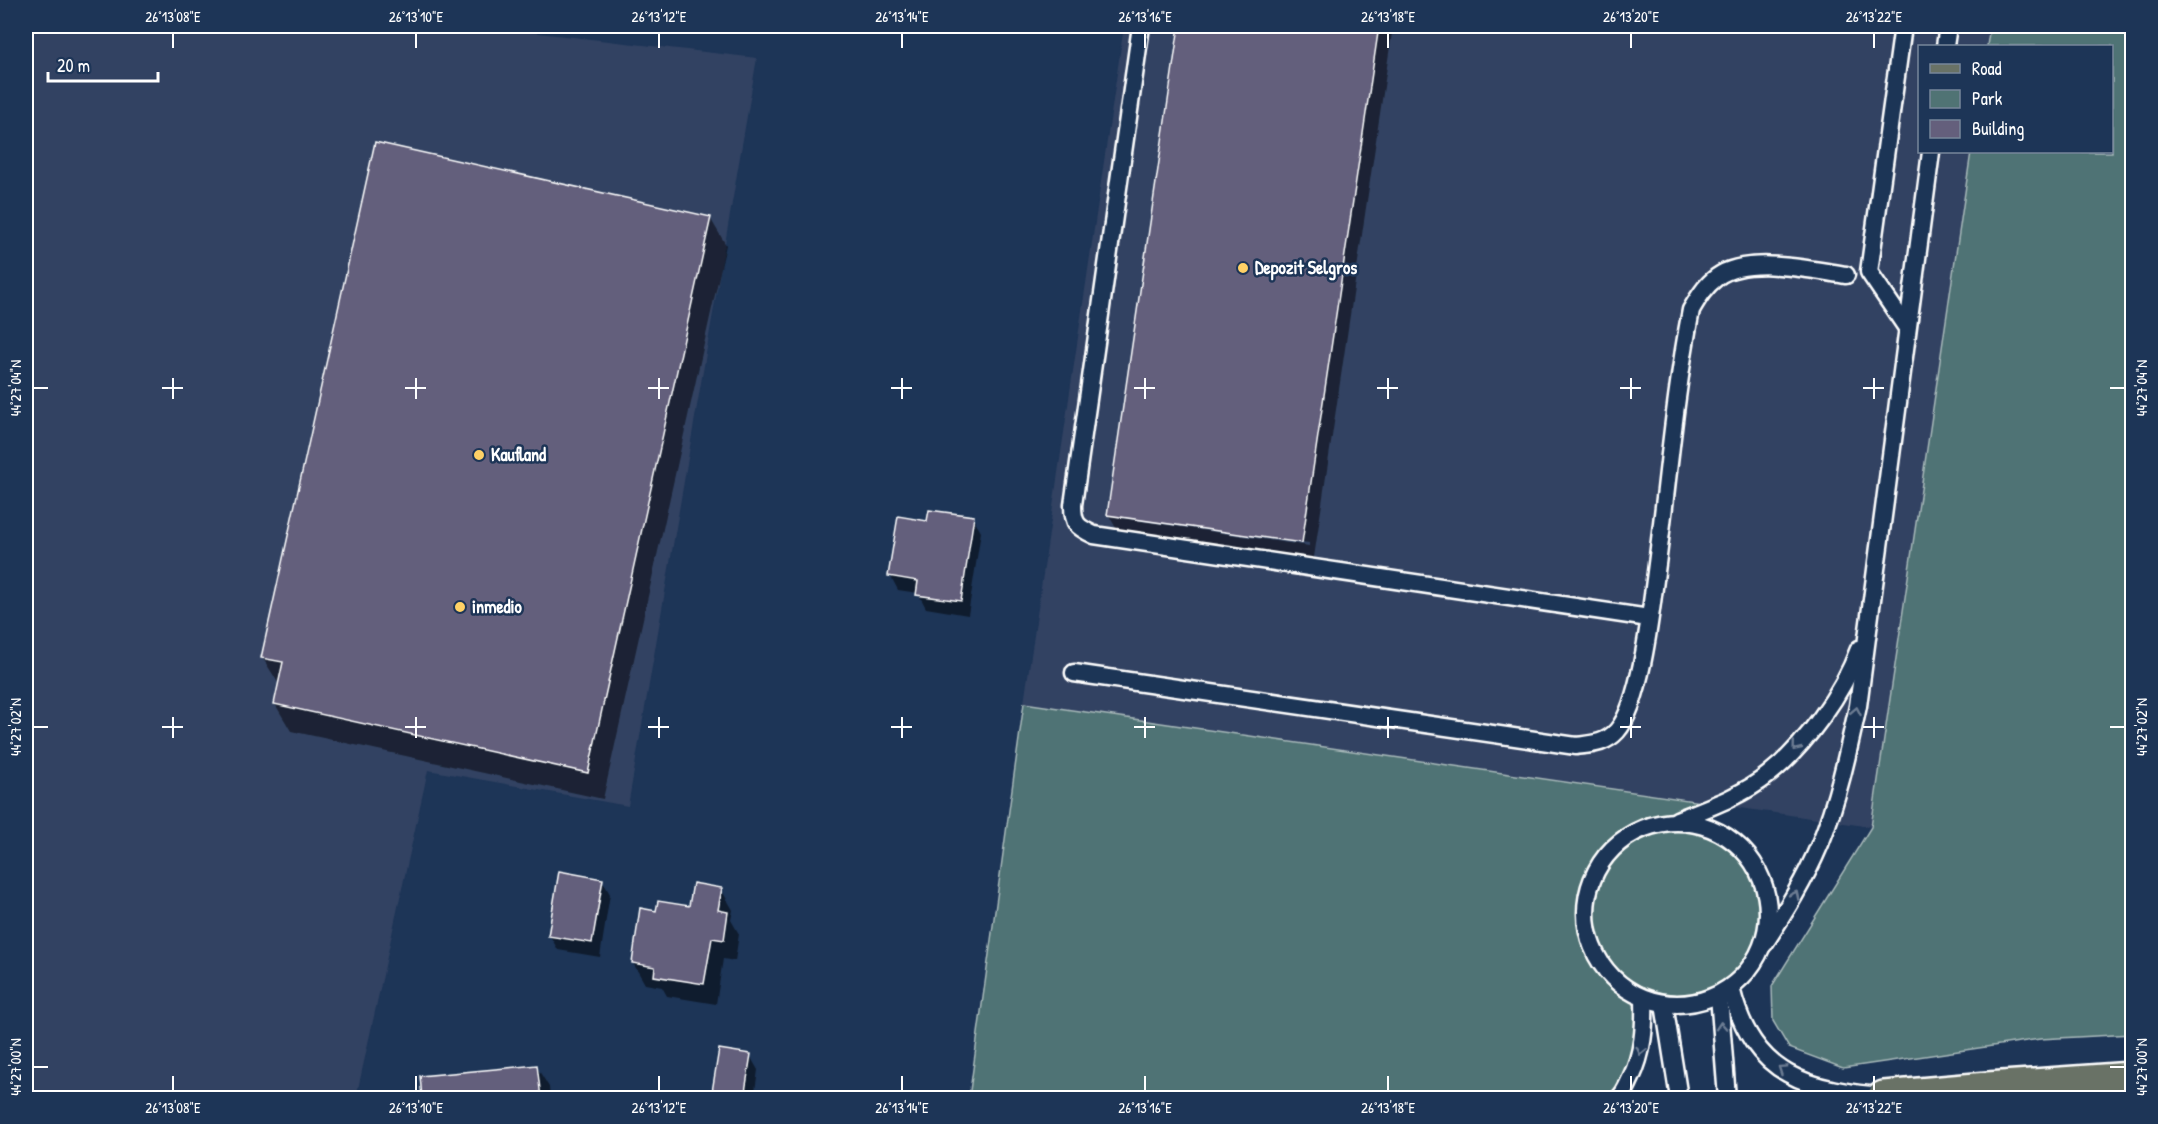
<svg xmlns="http://www.w3.org/2000/svg" width="2158" height="1124" viewBox="0 0 2158 1124" font-family="'Patrick Hand',sans-serif">
  <rect width="100%" height="100%" fill="#1d3557"/>
  <filter id="ink" filterUnits="userSpaceOnUse"><feTurbulence type="fractalNoise" baseFrequency=".0167" numOctaves="2"/><feDisplacementMap in="SourceGraphic" scale="12" xChannelSelector="R" yChannelSelector="G"/><feConvolveMatrix kernelMatrix="1 2 1 2 8 2 1 2 1" color-interpolation-filters="sRGB"/></filter>
  <g filter="url(#ink)">
    <g fill="#324262">
      <polygon points="26,26 478,26 757,58 628,806 428,770 356,1098 26,1098"/>
      <polygon points="1124,26 1990,26 1987,46 1920,46 1920,152 1971,152 1871,827 1024,703"/>
    </g>
    <g fill="#507374" stroke="#a8b9ba" stroke-width="1.5">
      <polygon points="1990,26 2132,26 2132,1034 2040,1039 1843,1068 1789,1048 1773,1021 1772,986 1871,827 1971,152 2112,152 2112,46 1987,46"/>
      <path d="M1024,703L1715,804L1677,821C1693,823 1710,825 1725,835C1783,872 1784,962 1720,994C1696,1007 1670,1006 1644,999L1645,1023L1619,1098H969Z"/>
    </g>
    <g fill="#0007" fill-rule="evenodd">
      <path d="M1181,26H1393L1313,564L1120,535L1108,514ZM1121,515L1309,543V546L1121,518Z"/>
      <polygon points="710,218 726,245 603,799 291,731 275,704 279,684 262,657"/>
      <polygon points="973,518 981,532 968,615 926,608 918,593 898,590 890,575 929,523"/>
      <polygon points="602,880 610,894 600,957 558,950 550,936"/>
      <polygon points="721,889 733,910 731,920 739,934 735,961 723,959 716,1004 667,996 662,987 645,984 633,963 657,913 691,908"/>
      <polygon points="720,1051 750,1056 758,1070 754,1098 712,1098"/>
      <polygon points="536,1066 549,1087 550,1098 424,1098 422,1078"/>
    </g>
    <g fill="#645f7c" stroke="#fff" stroke-width="1.5">
      <polygon points="1179,26 1379,26 1302,543 1107,515"/>
      <polygon points="375,142 711,217 588,773 274,704 283,662 261,658"/>
      <polygon points="929,510 974,516 961,601 916,595 918,581 888,576 898,516 927,521"/>
      <polygon points="559,871 603,879 592,943 548,936"/>
      <polygon points="693,883 722,888 718,910 728,912 724,940 712,938 704,984 654,976 655,967 632,963 640,908 656,911 658,901 689,906"/>
      <polygon points="719,1049 751,1054 744,1098 711,1098"/>
      <polygon points="537,1065 541,1098 422,1098 420,1076"/>
    </g>
    <g fill="none" stroke-linecap="round" stroke-linejoin="round">
      <g stroke="#fff" stroke-width="21">
        <g id="service">
          <path d="M1141,26L1073,505C1073,524 1077,527 1094,535L1649,618"/>
          <polyline points="1903,26 1869,272 1907,328"/>
          <polyline points="1945,46 1948,26"/>
          <path d="M1074,673L1576,746C1592,744 1605,744 1617,731C1642,703 1652,602 1657,564C1668,479 1675,393 1691,310C1698,298 1705,286 1717,277C1747,255 1811,270 1846,275"/>
          <path d="M1677,820C1707,808 1742,796 1768,775C1805,746 1843,693 1859,649"/>
          <circle cx="1677" cy="913" r="91"/>
          <path d="M1764,944C1785,912 1805,880 1820,844C1838,799 1848,752 1858,706L1931,152"/>
          <path d="M1731,988C1753,1078 1808,1090 1891,1097"/>
          <polyline points="1719,995 1727,1098"/>
          <polyline points="1664,1004 1679,1098"/>
          <path d="M1619,1098C1625,1093 1627,1086 1631,1078C1643,1053 1645,1027 1644,999"/>
        </g>
      </g>
      <g stroke="#fff" stroke-width="38">
        <polyline id="primary" points="1884,1098 1988,1089 2132,1079"/>
      </g>
      <use href="#service" stroke="#1d3557" stroke-width="16"/>
      <use href="#primary" stroke="#697266" stroke-width="33"/>
    </g>
    <defs><path id="oneway-chevron" d="M-2-3.5L2.5 0L-2 3.5" fill="none" stroke-width="1.6" stroke-linecap="round" stroke-linejoin="round" transform="scale(1.5)"/></defs>
    <g stroke="#6c7c92">
      <use href="#oneway-chevron" transform="translate(1856 711) rotate(-79)"/>
      <use href="#oneway-chevron" transform="translate(1796 747) rotate(129)"/>
      <use href="#oneway-chevron" transform="translate(1795 895) rotate(-64)"/>
      <use href="#oneway-chevron" transform="translate(1721 1026) rotate(-94)"/>
      <use href="#oneway-chevron" transform="translate(1641 1051) rotate(103)"/>
      <use href="#oneway-chevron" transform="translate(1782 1069) rotate(-146)"/>
    </g>
  </g>
  <path fill="none" stroke="#fff" stroke-width="2" d="M173,33V48M416,33V48M659,33V48M902,33V48M1145,33V48M1388,33V48M1631,33V48M1874,33V48M173,378V399M416,378V399M659,378V399M902,378V399M1145,378V399M1388,378V399M1631,378V399M1874,378V399M33,388H48M162,388H183M405,388H426M648,388H669M891,388H912M1134,388H1155M1377,388H1398M1620,388H1641M1863,388H1884M2110,388H2125M173,717V738M416,717V738M659,717V738M902,717V738M1145,717V738M1388,717V738M1631,717V738M1874,717V738M33,727H48M162,727H183M405,727H426M648,727H669M891,727H912M1134,727H1155M1377,727H1398M1620,727H1641M1863,727H1884M2110,727H2125M33,1067H48M2110,1067H2125M173,1076V1091M416,1076V1091M659,1076V1091M902,1076V1091M1145,1076V1091M1388,1076V1091M1631,1076V1091M1874,1076V1091"/>
  <g fill="#ffd166" stroke="#1d3557" stroke-width="2">
    <circle cx="1243" cy="268" r="6"/>
    <circle cx="479" cy="455" r="6"/>
    <circle cx="460" cy="607" r="6"/>
  </g>
  <g text-anchor="middle" stroke-width="5" stroke-linejoin="round" paint-order="stroke">
    <g font-size="18" font-weight="bold" fill="#fff" stroke="#1d3557" text-anchor="start">
      <text x="1255" y="274">Depozit Selgros</text>
      <text x="491" y="461">Kaufland</text>
      <text x="472" y="613">inmedio</text>
    </g>
  </g>
  <rect width="2158" height="1124" fill="none" stroke="#1d3557" stroke-width="66"/>
  <rect x="1918" y="45" width="195" height="108" fill="#1d3557" stroke="#77869a" stroke-width="1.5"/>
  <rect x="1930" y="64" width="30" height="9" fill="#697266" stroke="#77869a" stroke-width="1.5"/>
  <text x="1972" y="75" font-size="18" fill="#ffffff">Road</text>
  <rect x="1930" y="90" width="30" height="18" fill="#507374" stroke="#77869a" stroke-width="1.5"/>
  <text x="1972" y="105" font-size="18" fill="#ffffff">Park</text>
  <rect x="1930" y="120" width="30" height="18" fill="#645f7c" stroke="#77869a" stroke-width="1.5"/>
  <text x="1972" y="135" font-size="18" fill="#ffffff">Building</text>
  <path d="M48 72v9h110v-9" fill="none" stroke="#ffffff" stroke-width="3"/>
  <text x="57" y="72" font-size="18" fill="#ffffff" stroke="#1d3557" stroke-width="4.5" paint-order="stroke">20 m</text>
  <rect x="33" y="33" width="2092" height="1058" fill="none" stroke="#fff" stroke-width="2"/>
  <g font-size="15" text-anchor="middle" fill="#fff">
    <text x="173" y="22">26°13'08"E</text>
    <text x="416" y="22">26°13'10"E</text>
    <text x="659" y="22">26°13'12"E</text>
    <text x="902" y="22">26°13'14"E</text>
    <text x="1145" y="22">26°13'16"E</text>
    <text x="1388" y="22">26°13'18"E</text>
    <text x="1631" y="22">26°13'20"E</text>
    <text x="1874" y="22">26°13'22"E</text>
    <text transform="translate(16 388) rotate(-90)" y="5">44°27'04"N</text>
    <text transform="translate(2142 388) rotate(-90)" y="5">44°27'04"N</text>
    <text transform="translate(16 727) rotate(-90)" y="5">44°27'02"N</text>
    <text transform="translate(2142 727) rotate(-90)" y="5">44°27'02"N</text>
    <text transform="translate(16 1067) rotate(-90)" y="5">44°27'00"N</text>
    <text transform="translate(2142 1067) rotate(-90)" y="5">44°27'00"N</text>
    <text x="173" y="1113">26°13'08"E</text>
    <text x="416" y="1113">26°13'10"E</text>
    <text x="659" y="1113">26°13'12"E</text>
    <text x="902" y="1113">26°13'14"E</text>
    <text x="1145" y="1113">26°13'16"E</text>
    <text x="1388" y="1113">26°13'18"E</text>
    <text x="1631" y="1113">26°13'20"E</text>
    <text x="1874" y="1113">26°13'22"E</text>
  </g>
</svg>
